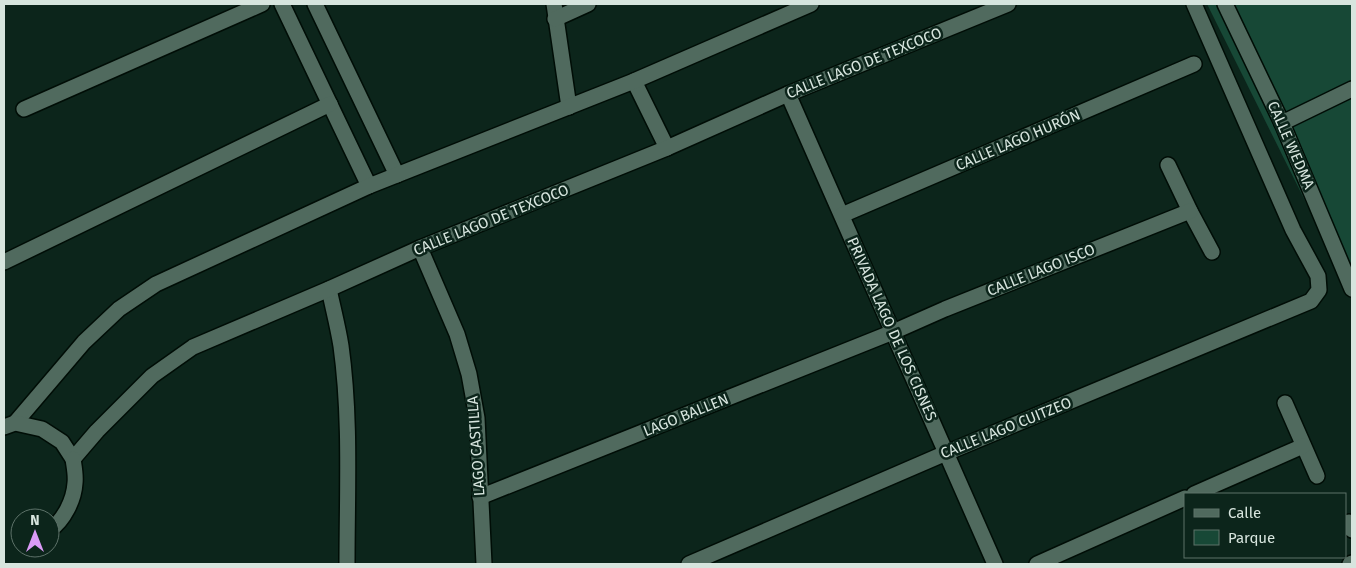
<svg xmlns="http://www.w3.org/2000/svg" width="1356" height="568" viewBox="0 0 1356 568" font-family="'Fira Sans',sans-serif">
  <rect width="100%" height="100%" fill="#0c251b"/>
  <polygon fill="#174836" points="1207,4 1352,4 1352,295"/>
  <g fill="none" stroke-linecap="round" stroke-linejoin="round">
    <g stroke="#000d06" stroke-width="18">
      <g id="minor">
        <polyline points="282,4 369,186"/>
        <polyline points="315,4 397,175"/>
        <polyline points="554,4 569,107"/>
        <polyline points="1225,4 1282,123 1352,289"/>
        <polyline points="555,19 588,4"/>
        <polyline points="634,81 667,148"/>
        <polyline points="788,94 995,564"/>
        <polyline points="24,109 262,4"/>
        <polyline points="1282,123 1352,89"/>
        <polyline points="1168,165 1190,211 1212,252"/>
        <polyline points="842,215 1194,64"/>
        <polyline points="420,248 457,334 469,374 477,418 484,564"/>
        <polyline points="4,262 330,104"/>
        <path d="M329,289C333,308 338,327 341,346C351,418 347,492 347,564"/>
        <polyline points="1285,403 1317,476"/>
        <polyline points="15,423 84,342 119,309 156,284 369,186 634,81 811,4"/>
        <polyline points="4,427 15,423 42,429 62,442 73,459 97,431 152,376 193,347 329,289 420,248 667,148 788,94 1008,4"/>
        <polyline points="1194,494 1303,446"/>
        <polyline points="480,497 893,332 945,309 1190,211"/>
        <polyline points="1349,522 1352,530"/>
        <path d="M50,530C64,520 74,500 75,483C76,475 74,466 73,459"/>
        <polyline points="689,564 946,453 1311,301 1319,290 1318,276 1293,230 1194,4"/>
        <polyline points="1037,564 1185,498"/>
        <polyline points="1350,564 1352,563"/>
      </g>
    </g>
    <use href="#minor" stroke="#506a5e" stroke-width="15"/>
  </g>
  <g text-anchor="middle" stroke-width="5" stroke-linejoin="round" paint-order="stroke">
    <g font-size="15" fill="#d7e5de" stroke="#0c251b">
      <text transform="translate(864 63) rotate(-22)" y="5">CALLE LAGO DE TEXCOCO</text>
      <text transform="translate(1018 140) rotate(-23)" y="5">CALLE LAGO HURÓN</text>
      <text transform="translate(1291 145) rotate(66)" y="5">CALLE WEDMA</text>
      <text transform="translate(491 220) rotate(-22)" y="5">CALLE LAGO DE TEXCOCO</text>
      <text transform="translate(1041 270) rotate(-22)" y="5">CALLE LAGO ISCO</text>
      <text transform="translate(892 329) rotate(66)" y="5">PRIVADA LAGO DE LOS CISNES</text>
      <text transform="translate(686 415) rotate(-22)" y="5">LAGO BALLEN</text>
      <text transform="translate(1006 428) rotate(-22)" y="5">CALLE LAGO CUITZEO</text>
      <text transform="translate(476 446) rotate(-94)" y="5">LAGO CASTILLA</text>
    </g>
  </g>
  <rect width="1356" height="568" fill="none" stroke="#d7e5de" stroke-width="10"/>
  <rect x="1184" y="493" width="162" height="65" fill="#0c251b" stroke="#5d7269"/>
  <rect x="1194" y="509" width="25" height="8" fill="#506a5e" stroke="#5d7269"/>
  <text x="1228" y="518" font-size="15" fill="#d7e5de">Calle</text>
  <rect x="1194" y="530" width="25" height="15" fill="#174836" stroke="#5d7269"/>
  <text x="1228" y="543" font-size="15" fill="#d7e5de">Parque</text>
  <g transform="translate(35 533)"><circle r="24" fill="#0c251b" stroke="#5d7269"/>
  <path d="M0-4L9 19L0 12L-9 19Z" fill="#da9af6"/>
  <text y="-8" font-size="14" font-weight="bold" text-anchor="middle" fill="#d7e5de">N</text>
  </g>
</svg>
